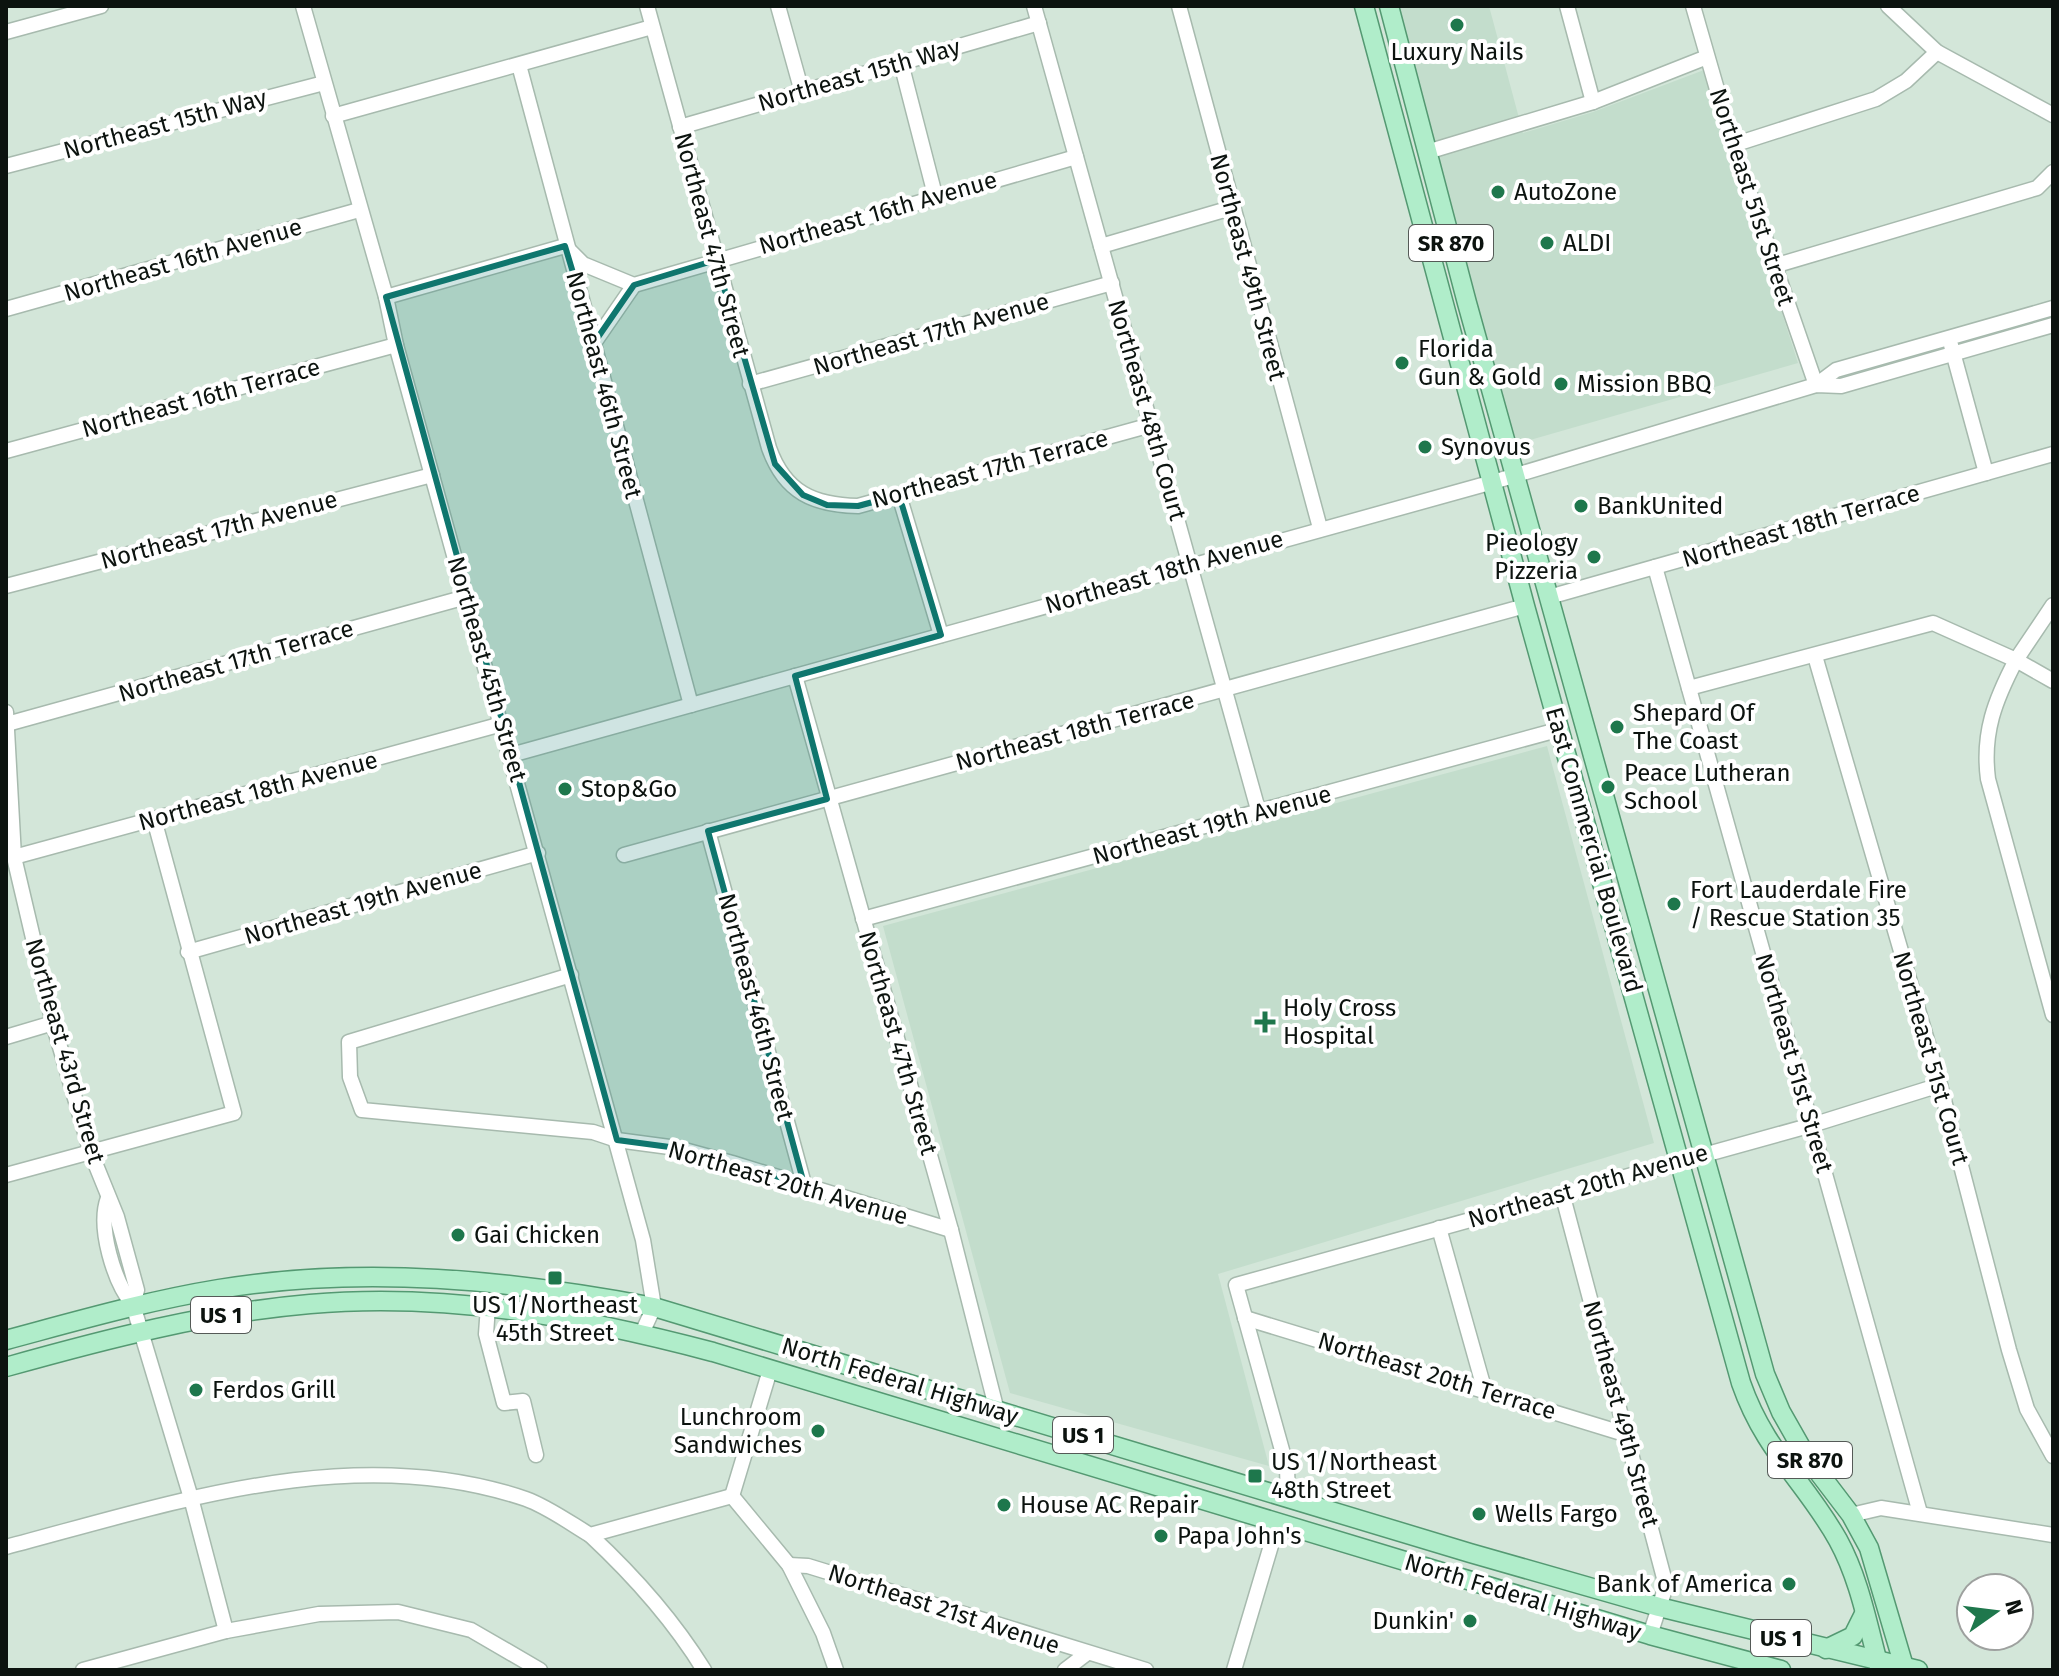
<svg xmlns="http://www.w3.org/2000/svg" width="2059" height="1676" viewBox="0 0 2059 1676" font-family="'Fira Sans',sans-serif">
  <rect width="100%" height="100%" fill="#d3e6d9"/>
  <g fill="#c3ddcc">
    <polygon points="1395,6 1489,6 1523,133 1593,112 1704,70 1798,363 1513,445"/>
    <polygon points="1547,746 1654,1143 1218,1274 1269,1466 1010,1393 883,926"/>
  </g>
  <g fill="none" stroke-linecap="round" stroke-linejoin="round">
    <g stroke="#a7baae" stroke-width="17">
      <g id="minor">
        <polyline points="303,6 386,297 396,345 643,1240 654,1307 642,1333"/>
        <path d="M647,6L769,448C785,493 814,505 858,506L1151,425"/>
        <polyline points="778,6 802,92"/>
        <polyline points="1034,6 1259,813"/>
        <polyline points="1179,6 1320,528"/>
        <polyline points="1567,6 1593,102"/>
        <polyline points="1693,6 1733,145 1816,385"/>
        <polyline points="1888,6 1937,52 2053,115"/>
        <polyline points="6,32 101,6"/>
        <polyline points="901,63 935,195"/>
        <polyline points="519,65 691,705"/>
        <polyline points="333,116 652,27"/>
        <polyline points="680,127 1039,23"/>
        <polyline points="1733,145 1876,99 1906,81 1937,52"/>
        <polyline points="1427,152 1593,102 1707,57"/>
        <polyline points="6,166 324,83"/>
        <polyline points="1101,246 1231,208"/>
        <polyline points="1774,266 2037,188 2053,172"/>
        <polyline points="386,297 565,246 583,264 634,285 1076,157"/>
        <polyline points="6,309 359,210"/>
        <polyline points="594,343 634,285"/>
        <polyline points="1951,345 1986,473"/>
        <polyline points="750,384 1112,283"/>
        <polyline points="1816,385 1836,370 2053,308"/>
        <polyline points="6,451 396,345"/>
        <polyline points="899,495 941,635"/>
        <polyline points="1655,567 1920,1513"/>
        <polyline points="6,586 432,475"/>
        <polyline points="1549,597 2053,454"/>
        <polyline points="1815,656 1940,1085 2009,1350 2027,1409 2053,1456"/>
        <polyline points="795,676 951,1230 997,1411"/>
        <path d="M2053,681L2016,660C1995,700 1982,733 1988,779L2053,1015"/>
        <polyline points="1689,688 1933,623 2016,660 2053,605"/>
        <polyline points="6,712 14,857 53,1023 91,1153 117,1217 137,1290 133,1305"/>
        <polyline points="7,724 466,597"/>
        <polyline points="511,755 1493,482 1816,385 1841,386 2053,325"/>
        <polyline points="708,831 804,1184"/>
        <polyline points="624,855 1525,606"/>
        <polyline points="14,857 502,724"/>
        <polyline points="863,919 1561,729"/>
        <polyline points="188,952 538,853"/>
        <polyline points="571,975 349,1042 350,1077 362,1110 593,1132 617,1140 677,1148 732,1163 951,1230"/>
        <polyline points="6,1037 53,1023"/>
        <polyline points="6,1175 234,1113 154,819"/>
        <polyline points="1562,1193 1664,1578 1664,1592 1650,1635"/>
        <path d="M108,1198C97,1227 114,1282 133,1305L191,1498L226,1631"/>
        <polyline points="1439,1228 1484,1388"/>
        <polyline points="488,1306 486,1334 504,1403 523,1401 536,1455"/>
        <polyline points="1245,1318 1628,1435"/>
        <polyline points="732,1496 789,1565 823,1633 836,1670"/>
        <polyline points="732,1496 770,1370"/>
        <polyline points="1288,1498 1287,1468 1236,1285 1812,1125 1940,1085"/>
        <polyline points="1851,1515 1881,1508 2053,1535"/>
        <path d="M590,1535C634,1576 672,1618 704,1670"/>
        <path d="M6,1547C173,1503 354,1440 526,1499C548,1507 570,1523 590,1535L732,1496"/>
        <polyline points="789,1565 808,1566 1146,1670"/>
        <polyline points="83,1670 226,1631 319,1614 398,1612 471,1630 540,1670"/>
        <polyline points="1065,1670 1086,1654"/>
        <polyline points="1234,1670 1278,1522"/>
      </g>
    </g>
    <g stroke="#549972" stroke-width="21">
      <g id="major">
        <path d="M1364,6L1525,606L1741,1383C1765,1452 1805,1481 1838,1540C1860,1580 1868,1627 1880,1670"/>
        <polyline points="1389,6 1467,303 1765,1374 1781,1412 1806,1456 1851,1515 1869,1548 1905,1670"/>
        <path d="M6,1340C77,1321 146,1301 219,1289C366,1265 509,1280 654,1307L1470,1553L1659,1607L1918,1670"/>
        <path d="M6,1367C106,1339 206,1313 310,1304C447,1292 581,1317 713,1352L1650,1635L1781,1670"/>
        <polyline points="1826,1649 1853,1636 1864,1614"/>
      </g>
    </g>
    <use href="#minor" stroke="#fff" stroke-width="14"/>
    <use href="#major" stroke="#b0edca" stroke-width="18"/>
  </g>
  <path fill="#0f766e" fill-opacity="0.2" stroke="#0f766e" stroke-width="6" stroke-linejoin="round" d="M565,246L594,343L634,285L716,260L775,464L803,495L827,505L858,506L899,495L941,635L795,676L827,799L708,831L804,1184L677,1148L617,1140L386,297Z"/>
  <g fill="#1e774c" stroke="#fff" stroke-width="3">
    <circle cx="1457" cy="25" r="8"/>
    <circle cx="1498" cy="192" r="8"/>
    <circle cx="1547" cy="243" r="8"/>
    <circle cx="1402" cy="363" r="8"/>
    <circle cx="1561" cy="384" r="8"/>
    <circle cx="1425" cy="447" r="8"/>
    <circle cx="1581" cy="506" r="8"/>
    <circle cx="1594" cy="557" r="8"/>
    <circle cx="1617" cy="727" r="8"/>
    <circle cx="1608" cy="787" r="8"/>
    <circle cx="565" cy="789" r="8"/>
    <circle cx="1674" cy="904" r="8"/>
    <path d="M1261 1010h8v8h8v8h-8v8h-8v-8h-8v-8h8z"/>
    <circle cx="458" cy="1235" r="8"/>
    <rect x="547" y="1270" width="16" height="16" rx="4"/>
    <circle cx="196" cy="1390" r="8"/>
    <circle cx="818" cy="1431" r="8"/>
    <rect x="1247" y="1468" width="16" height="16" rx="4"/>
    <circle cx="1004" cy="1505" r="8"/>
    <circle cx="1479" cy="1514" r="8"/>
    <circle cx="1161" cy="1536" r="8"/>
    <circle cx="1789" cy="1584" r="8"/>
    <circle cx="1470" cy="1621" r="8"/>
  </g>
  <g text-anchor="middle" stroke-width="8" stroke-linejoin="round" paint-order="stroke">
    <g fill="#fff" stroke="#555a57" stroke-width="2">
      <rect x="1409" y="225" width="84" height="36" rx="6"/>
      <rect x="191" y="1297" width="60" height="36" rx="6"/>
      <rect x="1053" y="1417" width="60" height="36" rx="6"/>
      <rect x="1768" y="1442" width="84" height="36" rx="6"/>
      <rect x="1751" y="1620" width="60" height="36" rx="6"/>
    </g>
    <g font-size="22" font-weight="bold" fill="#0c130f">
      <text x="1451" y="251">SR 870</text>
      <text x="221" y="1323">US 1</text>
      <text x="1083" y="1443">US 1</text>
      <text x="1810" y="1468">SR 870</text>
      <text x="1781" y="1646">US 1</text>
    </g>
    <g font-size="24" fill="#0c130f" stroke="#fff" text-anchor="start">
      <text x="1457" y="60" text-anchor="middle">Luxury Nails</text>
      <text x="1514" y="200">AutoZone</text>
      <text x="1563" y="251">ALDI</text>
      <text x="1418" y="357">Florida<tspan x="1418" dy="28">Gun &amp; Gold</tspan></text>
      <text x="1577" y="392">Mission BBQ</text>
      <text x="1441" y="455">Synovus</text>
      <text x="1597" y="514">BankUnited</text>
      <text x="1578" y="551" text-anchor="end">Pieology<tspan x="1578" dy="28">Pizzeria</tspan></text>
      <text x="1633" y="721">Shepard Of<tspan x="1633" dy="28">The Coast</tspan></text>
      <text x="1624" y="781">Peace Lutheran<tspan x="1624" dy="28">School</tspan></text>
      <text x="581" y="797">Stop&amp;Go</text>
      <text x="1690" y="898">Fort Lauderdale Fire<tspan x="1690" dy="28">/ Rescue Station 35</tspan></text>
      <text x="1283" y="1016">Holy Cross<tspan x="1283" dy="28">Hospital</tspan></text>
      <text x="474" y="1243">Gai Chicken</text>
      <text x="555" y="1313" text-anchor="middle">US 1/Northeast<tspan x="555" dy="28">45th Street</tspan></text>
      <text x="212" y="1398">Ferdos Grill</text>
      <text x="802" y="1425" text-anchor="end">Lunchroom<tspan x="802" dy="28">Sandwiches</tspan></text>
      <text x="1271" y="1470">US 1/Northeast<tspan x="1271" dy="28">48th Street</tspan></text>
      <text x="1020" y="1513">House AC Repair</text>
      <text x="1495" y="1522">Wells Fargo</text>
      <text x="1177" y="1544">Papa John's</text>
      <text x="1773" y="1592" text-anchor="end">Bank of America</text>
      <text x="1454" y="1629" text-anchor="end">Dunkin'</text>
    </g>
    <g font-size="24" fill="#0c130f" stroke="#fff">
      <text transform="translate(859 75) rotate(-16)" y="8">Northeast 15th Way</text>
      <text transform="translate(165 124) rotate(-15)" y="8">Northeast 15th Way</text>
      <text transform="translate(1752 197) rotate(72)" y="8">Northeast 51st Street</text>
      <text transform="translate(878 213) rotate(-16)" y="8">Northeast 16th Avenue</text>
      <text transform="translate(712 245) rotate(75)" y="8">Northeast 47th Street</text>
      <text transform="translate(183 260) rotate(-16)" y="8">Northeast 16th Avenue</text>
      <text transform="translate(1248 267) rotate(75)" y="8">Northeast 49th Street</text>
      <text transform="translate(931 334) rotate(-16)" y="8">Northeast 17th Avenue</text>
      <text transform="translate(604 385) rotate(75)" y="8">Northeast 46th Street</text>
      <text transform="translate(201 398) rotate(-15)" y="8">Northeast 16th Terrace</text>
      <text transform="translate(1147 410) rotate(74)" y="8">Northeast 48th Court</text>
      <text transform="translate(990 469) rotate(-15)" y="8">Northeast 17th Terrace</text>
      <text transform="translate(1801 526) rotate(-16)" y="8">Northeast 18th Terrace</text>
      <text transform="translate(219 530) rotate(-15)" y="8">Northeast 17th Avenue</text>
      <text transform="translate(1164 572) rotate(-16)" y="8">Northeast 18th Avenue</text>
      <text transform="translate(236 661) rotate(-16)" y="8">Northeast 17th Terrace</text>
      <text transform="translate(487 669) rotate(74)" y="8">Northeast 45th Street</text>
      <text transform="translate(1075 731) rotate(-15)" y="8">Northeast 18th Terrace</text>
      <text transform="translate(258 791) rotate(-15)" y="8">Northeast 18th Avenue</text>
      <text transform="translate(1212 825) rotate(-15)" y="8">Northeast 19th Avenue</text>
      <text transform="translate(1594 850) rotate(74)" y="8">East Commercial Boulevard</text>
      <text transform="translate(363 903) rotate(-16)" y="8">Northeast 19th Avenue</text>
      <text transform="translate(756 1007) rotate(75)" y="8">Northeast 46th Street</text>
      <text transform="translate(898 1043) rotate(74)" y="8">Northeast 47th Street</text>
      <text transform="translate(65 1051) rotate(74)" y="8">Northeast 43rd Street</text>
      <text transform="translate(1931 1058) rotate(74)" y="8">Northeast 51st Court</text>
      <text transform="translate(1794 1063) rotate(74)" y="8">Northeast 51st Street</text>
      <text transform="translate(788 1183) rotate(16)" y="8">Northeast 20th Avenue</text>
      <text transform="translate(1588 1186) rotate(-16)" y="8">Northeast 20th Avenue</text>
      <text transform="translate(1437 1376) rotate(17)" y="8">Northeast 20th Terrace</text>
      <text transform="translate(900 1381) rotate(17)" y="8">North Federal Highway</text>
      <text transform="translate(1621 1414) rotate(75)" y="8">Northeast 49th Street</text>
      <text transform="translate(1523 1597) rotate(17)" y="8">North Federal Highway</text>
      <text transform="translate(944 1609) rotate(18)" y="8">Northeast 21st Avenue</text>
    </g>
  </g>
  <rect width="2059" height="1676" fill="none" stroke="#0c130f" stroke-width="16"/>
  <g transform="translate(1995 1612) rotate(76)"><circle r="38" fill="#ffffff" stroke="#9ea19f" stroke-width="2"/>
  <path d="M0-6L14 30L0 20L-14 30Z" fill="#1e774c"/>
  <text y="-12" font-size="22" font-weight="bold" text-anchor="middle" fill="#0c130f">N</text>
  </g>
</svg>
